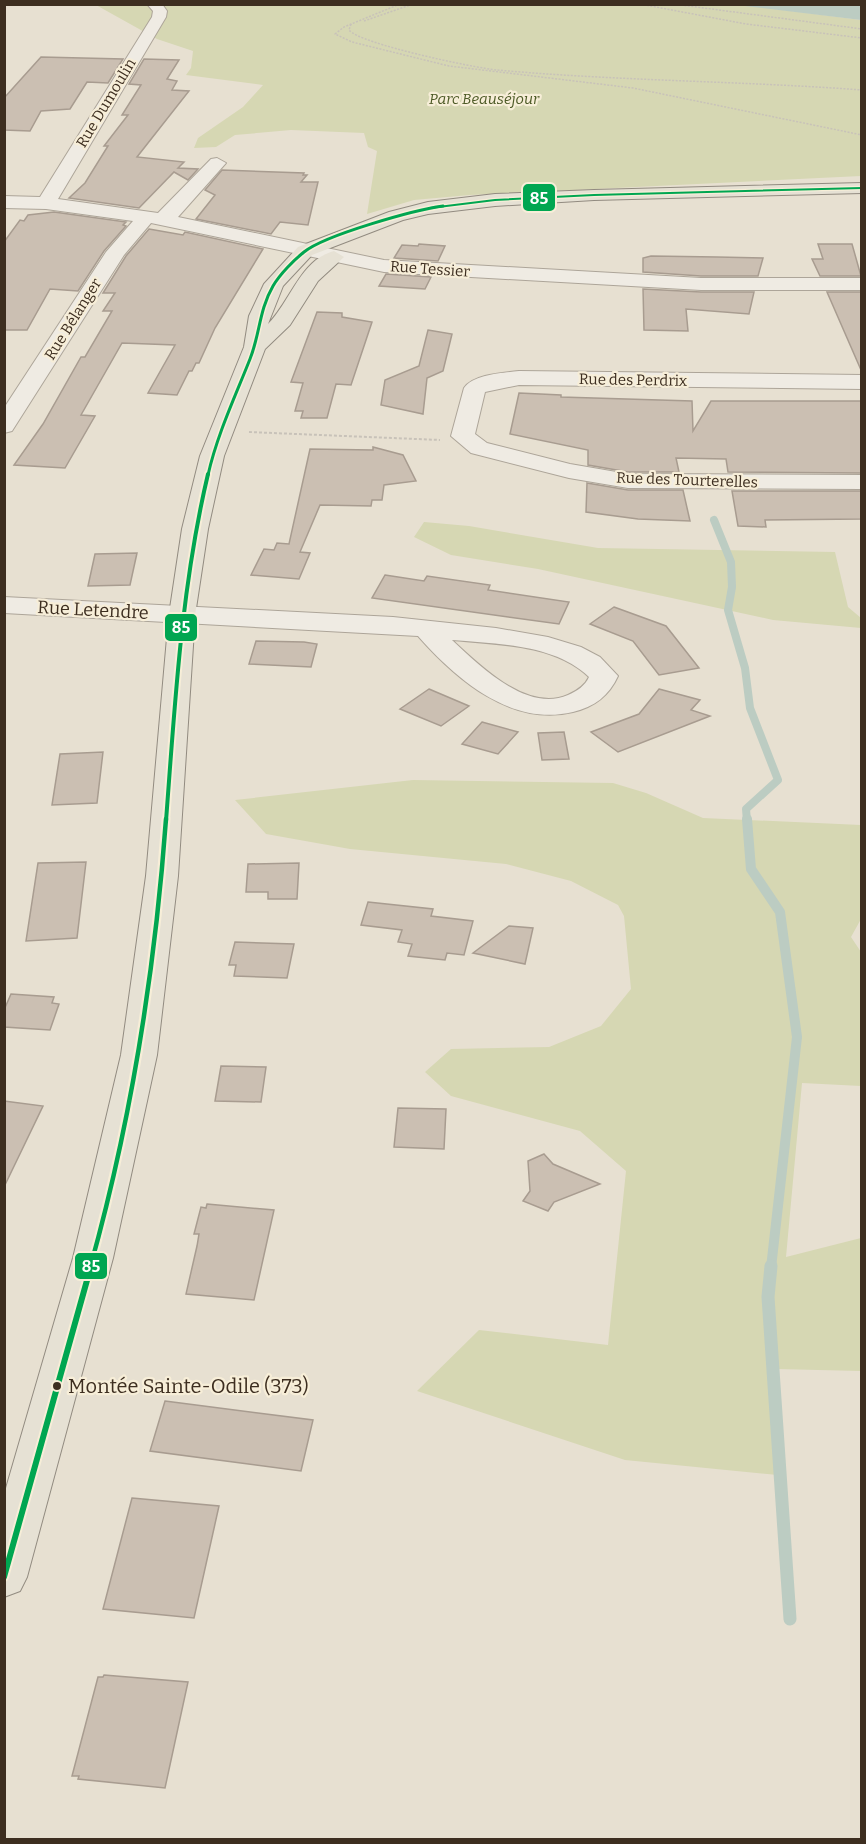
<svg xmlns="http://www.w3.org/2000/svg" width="866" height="1844" viewBox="0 0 866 1844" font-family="Bitter,serif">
  <rect width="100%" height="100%" fill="#e7e0d1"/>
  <g fill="#d6d7b3">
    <polygon points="736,4 861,20 861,176 470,195 414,200 367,214 377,151 368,147 364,133 291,130 235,135 216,147 194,148 198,138 243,107 263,85 186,75 191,68 193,51 157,39 96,5"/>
    <polygon points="424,522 469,526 598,548 835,552 848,607 861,618 861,628 773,620 538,569 451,555 414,537"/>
    <polygon points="413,780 613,783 646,793 703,818 861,825 861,919 851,937 861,952 861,1086 802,1083 786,1257 861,1238 861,1371 776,1369 778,1475 625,1460 417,1391 479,1330 608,1345 626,1171 580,1131 451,1096 425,1072 451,1049 549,1047 601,1026 631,989 624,916 618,905 571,881 506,864 350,849 266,834 235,800"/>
  </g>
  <polygon fill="#bcccc2" points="736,5 861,5 861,20"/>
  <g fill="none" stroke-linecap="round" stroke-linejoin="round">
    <polyline stroke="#bcccc2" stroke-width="8" points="714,520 731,562 732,587 728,610 745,668 750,708 778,780 746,809 747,821"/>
    <polyline stroke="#bcccc2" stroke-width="10" points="747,819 751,869 780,912 797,1037 771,1268"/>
    <polyline stroke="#bcccc2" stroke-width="13" points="771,1266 768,1297 790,1619"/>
  </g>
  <g fill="#cbbfb2" stroke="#a89c90" stroke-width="1.5">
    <polygon points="41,57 123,59 108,83 87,82 70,109 41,111 30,131 4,130 4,98"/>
    <polygon points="144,59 179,60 167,79 177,81 172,90 189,91 137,157 184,162 178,168 198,169 188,180 174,172 139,208 69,198 85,183 108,146 104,146 128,115 122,115 141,85 129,84"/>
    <polygon points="222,170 304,173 303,175 307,175 301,182 318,182 308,225 280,222 271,234 196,219 215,195 205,190"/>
    <polygon points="54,212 126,222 123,225 126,226 104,251 78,291 50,289 27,330 4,330 4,242 20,220 24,221 28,215"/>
    <polygon points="149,229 183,235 185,232 263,249 215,328 199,363 196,363 192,371 189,371 177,395 148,393 175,345 122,343 81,415 95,416 65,468 14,465 43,424 81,357 85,357 112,311 103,311 115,293 103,293 126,256"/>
    <polygon points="419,244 445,246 438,261 394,258 402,245 418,246"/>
    <polygon points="818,244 852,244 861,276 820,276 812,259 823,259"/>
    <polygon points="651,256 717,257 763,258 758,276 701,276 643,272 643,258"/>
    <polygon points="386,274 431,277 425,289 379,286"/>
    <polygon points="643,289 701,292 754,292 749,314 686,309 688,331 644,330"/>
    <polygon points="827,292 861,292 861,370"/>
    <polygon points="317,312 342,313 342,317 372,322 351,385 336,384 327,418 301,418 303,411 295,411 303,383 291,382"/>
    <polygon points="428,330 452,334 443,371 427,378 423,414 381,405 385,380 419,366"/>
    <polygon points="519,393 561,395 561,397 692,401 693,431 711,401 861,401 861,473 728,472 726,459 676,458 679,472 628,472 588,465 588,450 510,434"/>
    <polygon points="373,447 403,455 416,481 384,485 382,500 372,500 371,506 320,505 300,552 310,553 299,579 251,575 264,549 274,550 277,543 289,544 310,449 373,450"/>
    <polygon points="587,483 628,490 683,490 690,521 638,519 586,512"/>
    <polygon points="732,491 861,491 861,519 765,520 766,527 738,526"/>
    <polygon points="137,553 130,585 88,586 95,554"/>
    <polygon points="385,575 424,581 427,576 490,585 488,590 569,602 559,624 372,598"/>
    <polygon points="614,607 666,626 699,668 659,675 633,641 590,624"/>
    <polygon points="256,641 304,642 317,644 311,667 249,664"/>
    <polygon points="429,689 469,706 441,726 400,709"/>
    <polygon points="659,689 700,700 691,710 710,716 618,752 591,732 639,714"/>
    <polygon points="482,722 518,732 498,754 462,744"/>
    <polygon points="564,732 569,759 542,760 538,733"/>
    <polygon points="103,752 97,803 52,805 60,754"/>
    <polygon points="86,862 77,938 26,941 38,863"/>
    <polygon points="299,863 297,899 268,899 268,892 246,892 248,864"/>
    <polygon points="368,902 433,909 431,916 473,921 464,955 447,953 445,960 408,956 412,944 398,942 402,930 361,925"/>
    <polygon points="509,926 533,928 525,964 473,953"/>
    <polygon points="235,942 294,944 287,978 234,976 236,965 229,965"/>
    <polygon points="11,994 54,997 52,1003 59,1004 50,1030 4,1027 4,1010"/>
    <polygon points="221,1066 266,1067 261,1102 215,1101"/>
    <polygon points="4,1101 43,1106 4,1187"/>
    <polygon points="398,1108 446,1109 444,1149 394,1147"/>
    <polygon points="544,1154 553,1164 600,1184 554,1202 548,1211 523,1201 530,1191 528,1161"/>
    <polygon points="207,1204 274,1210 254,1300 186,1294 197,1246 199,1234 194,1234 201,1207 206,1208"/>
    <polygon points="165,1401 313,1420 301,1471 150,1451"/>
    <polygon points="132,1498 219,1506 194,1618 103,1609"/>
    <polygon points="104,1675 188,1682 165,1788 78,1779 79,1776 72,1776 98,1677 103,1677"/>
  </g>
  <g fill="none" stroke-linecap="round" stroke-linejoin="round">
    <g stroke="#ada599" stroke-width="2">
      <g id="minor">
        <polygon points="147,4 162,4 167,11 166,17 58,199 158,213 211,159 217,158 226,163 178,217 384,260 701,278 862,278 862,290 701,290 384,272 151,223 124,255 12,431 4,433 4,408 106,252 133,221 46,209 4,208 4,196 40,197 152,17 153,11"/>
        <path d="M519,371L862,375V389L519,385L485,392L475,434L487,443L570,464L628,474L862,475V489L628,488L569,478L471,453L451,436L464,388C474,374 503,373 519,371Z"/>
        <path d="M4,597L393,617L496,628L548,637L581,647L600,657L618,676C609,696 594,707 573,712C511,727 456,679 418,636L4,613ZM452,640C497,644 555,644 589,677C585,686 577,691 568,695C527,713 480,666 452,640Z"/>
      </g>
    </g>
    <g stroke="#928b80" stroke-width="2">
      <path id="major" d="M862,183V193L594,200L495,206L428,214L403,220L312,255L283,286L268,324C291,301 300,260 334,251L344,257L318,281L290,325L265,349L224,456L208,529L195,615L178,876L157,1055L113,1258L27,1577L20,1591L4,1597V1495L73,1258L121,1055L146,876L169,615L182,529L200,456L244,347L249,316L264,284L298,247L389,212L428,202L495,194L594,190Z"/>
    </g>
    <g stroke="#c8c2b9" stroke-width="1.5" stroke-dasharray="2 1.5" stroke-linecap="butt">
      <polyline points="400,4 344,27 335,34 352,42 449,66 633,88 862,135"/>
      <polyline points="640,4 746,24 862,38"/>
      <polyline points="674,4 862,29"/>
      <polyline points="364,21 413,4"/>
      <path d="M351,24L349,30C360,44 475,68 497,70C619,81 741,81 862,90"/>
    </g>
    <polyline stroke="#c8c2b9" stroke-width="2" stroke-dasharray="3 2" stroke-linecap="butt" points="249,432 440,440"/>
    <use href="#minor" fill="#efebe3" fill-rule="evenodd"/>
    <use href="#major" fill="#e6e1d4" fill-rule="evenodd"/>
    <g stroke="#f7eed8" stroke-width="4.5">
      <polyline id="bus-1-far4" points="430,208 495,200 594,195 862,188"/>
    </g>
    <g stroke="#f7eed8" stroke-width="6">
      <path id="bus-1-far3" d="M208,475C217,435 235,397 250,359C260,334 259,310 273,286C280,274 294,260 304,252C325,235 414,210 443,206"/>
    </g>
    <g stroke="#f7eed8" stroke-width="8">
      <path id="bus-1-far2" d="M166,821C175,704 181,588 208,474"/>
    </g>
    <g stroke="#f7eed8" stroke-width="9">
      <path id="bus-1-far1" d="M90,1268C131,1122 155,970 166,819"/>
    </g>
    <g stroke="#f7eed8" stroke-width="10">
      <polyline id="bus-1" points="4,1577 91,1266"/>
    </g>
    <use href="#bus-1-far4" stroke="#00a651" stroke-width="2"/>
    <use href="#bus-1-far3" stroke="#00a651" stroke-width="3"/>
    <use href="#bus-1-far2" stroke="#00a651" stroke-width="4"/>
    <use href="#bus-1-far1" stroke="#00a651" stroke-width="4.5"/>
    <use href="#bus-1" stroke="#00a651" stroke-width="6"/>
  </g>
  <circle fill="#3d2e20" stroke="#f7eed8" stroke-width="2" cx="57" cy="1386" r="5"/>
  <g text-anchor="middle" stroke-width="4.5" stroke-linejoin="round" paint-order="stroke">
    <g font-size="15" font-style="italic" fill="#4d5a26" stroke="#f7eed8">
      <text x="484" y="104">Parc Beauséjour</text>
    </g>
    <g font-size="15" fill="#3d2e20" stroke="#f7eed8">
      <text transform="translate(106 103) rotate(-59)" y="5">Rue Dumoulin</text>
      <text transform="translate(430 269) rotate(4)" y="5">Rue Tessier</text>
      <text transform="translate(73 319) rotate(-58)" y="5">Rue Bélanger</text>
      <text transform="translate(633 380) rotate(1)" y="5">Rue des Perdrix</text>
      <text transform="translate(687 480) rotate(2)" y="5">Rue des Tourterelles</text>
    </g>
    <g font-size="18" fill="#3d2e20" stroke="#f7eed8">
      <text transform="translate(93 610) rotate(3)" y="6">Rue Letendre</text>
    </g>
    <g font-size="20" fill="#3d2e20" stroke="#f7eed8" text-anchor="start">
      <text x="68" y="1393">Montée Sainte-Odile (373)</text>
    </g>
  </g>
  <g stroke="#f7eed8" stroke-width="2">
    <rect x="522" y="183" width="34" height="29" rx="6" fill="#00a651"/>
    <rect x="164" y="613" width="34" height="29" rx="6" fill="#00a651"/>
    <rect x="74" y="1252" width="34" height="28" rx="6" fill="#00a651"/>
  </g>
  <g font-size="16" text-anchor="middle" font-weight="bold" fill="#fff">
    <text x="539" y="204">85</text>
    <text x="181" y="633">85</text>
    <text x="91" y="1272">85</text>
  </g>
  <rect width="866" height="1844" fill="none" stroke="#3d2e20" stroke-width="12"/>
</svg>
